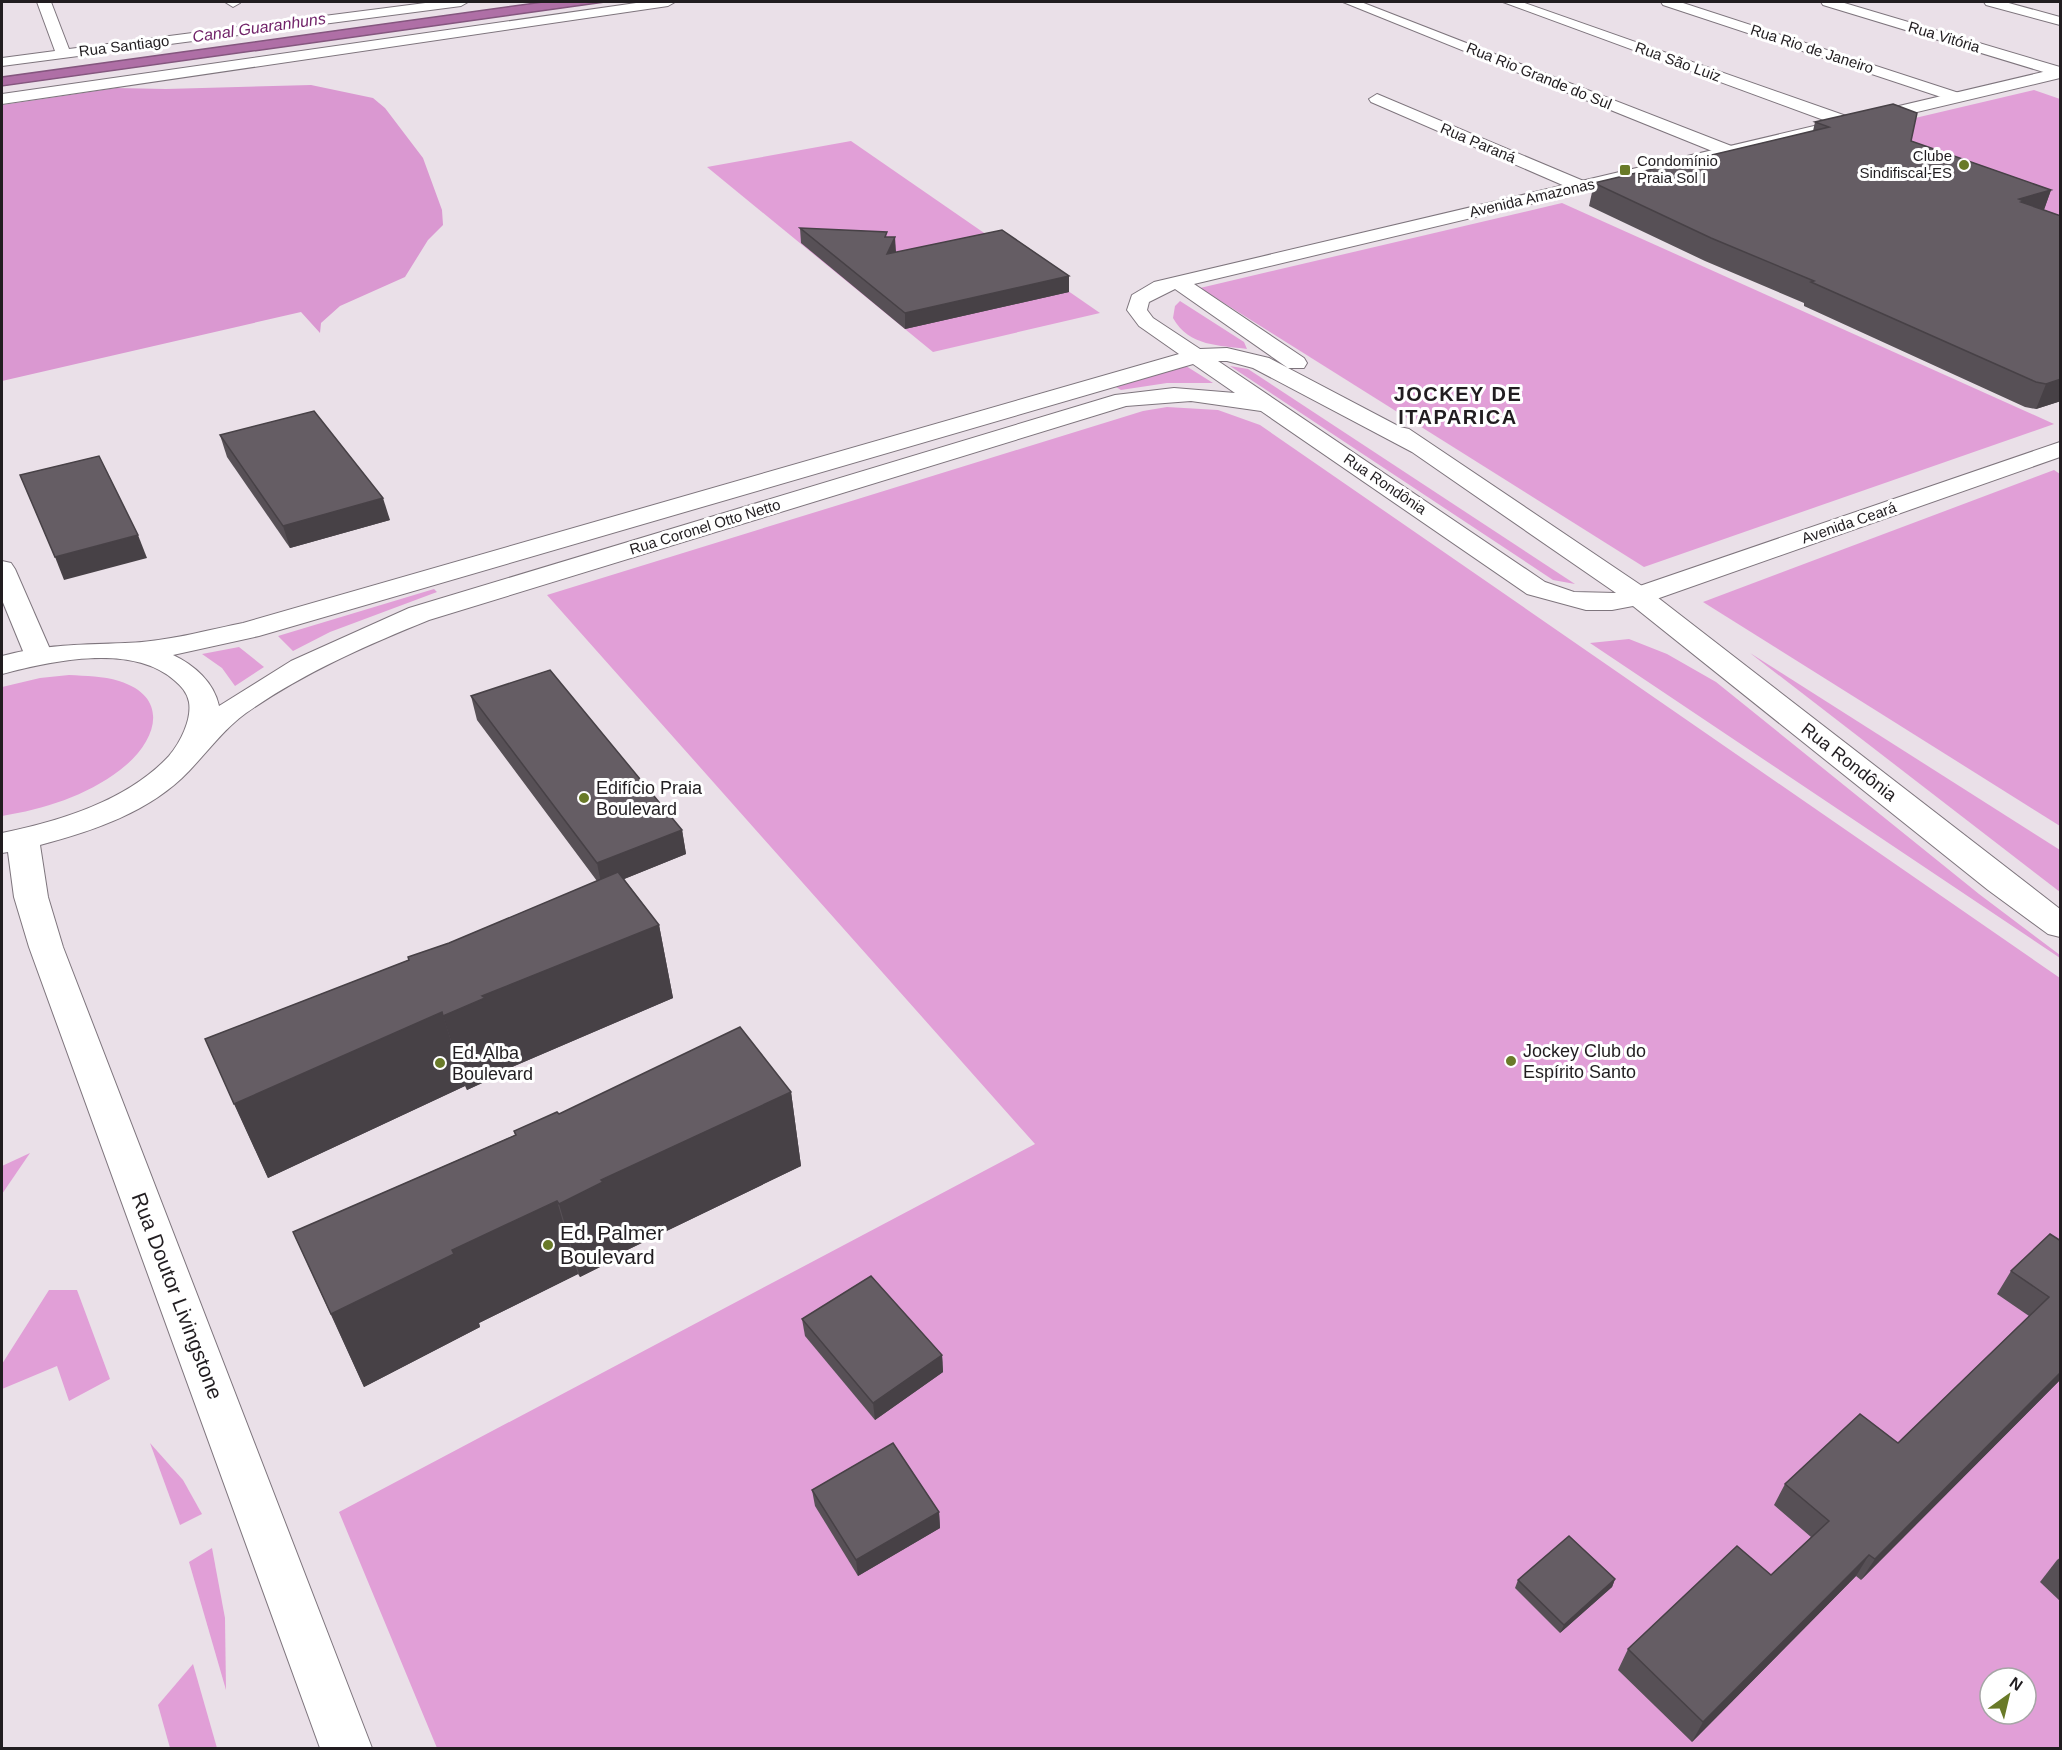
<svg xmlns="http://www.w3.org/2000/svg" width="2062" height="1750" viewBox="0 0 2062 1750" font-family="Helvetica,sans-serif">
  <rect width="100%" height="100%" fill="#eae0e8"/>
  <g fill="#e19fd7" fill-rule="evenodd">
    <polygon points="2034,90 2060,99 2060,236 1809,143"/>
    <polygon points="851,141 1100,313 933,352 707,167"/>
    <polygon points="1562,203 2054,424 1644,567 1200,288"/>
    <path d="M1180,301L1244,342L1247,349C1220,345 1189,347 1173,318L1175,306Z"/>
    <polygon points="1186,366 1213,383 1167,383 1121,390 1116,387"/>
    <polygon points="1230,366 1248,369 1575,584 1553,580"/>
    <path d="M1167,407L1218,410L1260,425L2060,978V1748H437L339,1512L1035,1144L547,595L1143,411ZM1990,1678H2026V1714H1990Z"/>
    <polygon points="2054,470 2060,474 2060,826 1703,602"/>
    <polygon points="434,589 437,592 330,632 293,651 278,636"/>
    <polygon points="1629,639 1667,654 1716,682 1979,894 2060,955 2060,958 1590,643"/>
    <polygon points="239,647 264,667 235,686 222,668 202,654"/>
    <polygon points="1750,653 2060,850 2060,892"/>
    <path d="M69,675C86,676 103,676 119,681C173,698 155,744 120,770C86,796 44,809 2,816V687L40,678Z"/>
    <polygon points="30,1153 2,1194 2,1166"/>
    <polygon points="49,1290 77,1290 110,1379 69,1401 57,1366 2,1389 2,1364"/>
    <polygon points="150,1443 183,1480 202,1514 180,1525"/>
    <polygon points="212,1548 225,1618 226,1690 189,1562"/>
    <polygon points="193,1664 217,1748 170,1748 158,1705"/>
  </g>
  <polygon fill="#da98d1" points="311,85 373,98 385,108 423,158 442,210 443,225 428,240 405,277 340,306 321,323 320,333 301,312 2,381 2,105 116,88 166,89"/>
  <polygon fill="#af6fa6" stroke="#84567e" stroke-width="1.5" points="543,2 605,2 2,86 2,77"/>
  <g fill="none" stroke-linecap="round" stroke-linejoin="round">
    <g stroke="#7e757d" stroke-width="2">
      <g id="street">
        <polygon points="37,2 51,2 69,49 433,2 468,2 461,6 2,66 2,58 55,51"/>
        <polygon points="225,2 239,2 240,3 233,7"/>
        <polygon points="643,2 675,2 668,6 2,104 2,94"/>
        <polygon points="1343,2 1361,2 1734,147 1737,151 1734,155 1722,155"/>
        <polygon points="1503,2 1522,2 1852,118 1854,122 1846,127 1840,126"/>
        <polygon points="1661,2 1680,2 1962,94 1964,97 1962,100 1950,100 1663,5"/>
        <polygon points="1821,2 1841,2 2060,67 2060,77 1823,5"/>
        <polygon points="1984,2 2005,2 2060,17 2060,25 1986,5"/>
        <polygon points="1377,94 1586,182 1589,186 1580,191 1574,190 1371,102 1369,99"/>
        <polygon points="2060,442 2060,457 1648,602 1638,604 1628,602 1625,596 1628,590"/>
        <polygon points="2,561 11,563 15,569 53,656 49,662 39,664 29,662 25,656 2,600"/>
      </g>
    </g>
    <g stroke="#7e757d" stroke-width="2">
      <path id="secondary" d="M2060,68V78L1194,284L1304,358L1307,363L1304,368H1288L1175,289L1149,302L1147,310L1153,318L1200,349L1227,348L1269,358L1400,427L1409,429L1648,590L2060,909V937L2048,934L1988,890L1633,606L1612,610H1586L1527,594L1261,411L1191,401L1126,406L429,620C365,646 303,673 246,713C224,729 208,751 189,771C150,812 93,831 40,845L48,897L63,947L372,1748H320L29,947L14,897L8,852L2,853V833C60,821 127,801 169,756C180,743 192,720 189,702C187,692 181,686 174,680C132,643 51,661 2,674V656C48,644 78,645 125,643C165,642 204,631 243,623L1179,354L1139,326L1127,310L1132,295L1154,282ZM1218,361H1227L1253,368L1412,452L1616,593L1574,592L1545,582ZM1193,364L1235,393L1174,388L1115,395L409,608L291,661L219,706C214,682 194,665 173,655L259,636Z"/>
    </g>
    <use href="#street" fill="#fff" fill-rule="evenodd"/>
    <use href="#secondary" fill="#fff" fill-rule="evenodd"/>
  </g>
  <g fill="#575056">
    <polygon points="1815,122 1911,141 2051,190 2044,210 2061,216 2061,401 2036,409 2025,407 1804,306 1804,303 1705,261 1589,206 1594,183 1813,131"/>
    <polygon points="800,228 887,237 896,252 1069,276 1069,292 905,329 801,243"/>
    <polygon points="220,435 390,520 290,548 227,457"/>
    <polygon points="471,696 682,830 686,854 624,879 659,925 673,998 505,1070 506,1072 467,1090 465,1086 268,1178 205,1039 409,960 408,957 449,943 597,881 477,720"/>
    <polygon points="791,1092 801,1166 621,1253 622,1256 580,1277 578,1274 479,1323 480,1327 364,1387 293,1232 515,1135 514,1131 559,1114"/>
    <polygon points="2050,1234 2061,1379 1861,1580 1856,1576 1692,1742 1618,1670 1628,1649 1771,1575 1811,1537 1774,1505 1785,1484 1898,1443 2029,1316 1997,1294 2011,1271"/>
    <polygon points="802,1319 942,1355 943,1372 875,1420 805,1336"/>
    <polygon points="812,1490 939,1512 940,1528 858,1576 815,1506"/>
    <polygon points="2061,1557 2061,1602 2040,1582 2057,1560"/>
    <polygon points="1615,1579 1612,1587 1560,1633 1515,1588 1518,1580"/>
  </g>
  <g fill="#474146">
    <polygon points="2051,190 2043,212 2015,223 2019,199"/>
    <polygon points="895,237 896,252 887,254"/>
    <polygon points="1069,276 1069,292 905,329 905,313"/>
    <polygon points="2061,379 2061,401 2036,409 2046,384"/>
    <polygon points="383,498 390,520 290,548 283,526"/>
    <polygon points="138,535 147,558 64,580 55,557"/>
    <polygon points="682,830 686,854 602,888 597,863"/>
    <polygon points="659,925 673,998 505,1070 506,1072 467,1090 443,1016 482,996"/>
    <polygon points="442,1012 465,1086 268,1178 234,1104"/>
    <polygon points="791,1092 801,1166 621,1253 622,1256 580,1277 559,1204 601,1180"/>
    <polygon points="557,1201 578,1274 479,1323 480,1327 364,1387 331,1314 452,1250"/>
    <polygon points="942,1355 943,1372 875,1420 873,1403"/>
    <polygon points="2061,1372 2061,1379 1861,1580 1875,1559"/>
    <polygon points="939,1512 940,1528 858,1576 856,1560"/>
    <polygon points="1869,1555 1856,1576 1692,1742 1703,1722"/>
    <polygon points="1615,1579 1612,1587 1560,1633 1564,1625"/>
  </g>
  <g fill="#655d64" stroke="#474146" stroke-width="1.5">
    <polygon points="1893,104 1917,113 1911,141 2051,190 2019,199 2024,201 2021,202 2061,216 2061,379 2046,384 2036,382 1811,282 1814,281 1711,238 1594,183 1829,127 1815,122"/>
    <polygon points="800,228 887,232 885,237 895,237 887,254 1002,230 1069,276 905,313"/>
    <polygon points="314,411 383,498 283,526 220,435"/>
    <polygon points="99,456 138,535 55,557 20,475"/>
    <polygon points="550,670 682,830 597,863 471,696"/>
    <polygon points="618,872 659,925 482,996 485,998 443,1016 442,1012 234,1104 205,1039 409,960 408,957 449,943"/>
    <polygon points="740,1027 791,1092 601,1180 603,1182 559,1204 557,1201 452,1250 454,1254 331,1314 293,1232 516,1135 514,1131 557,1112 559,1114"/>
    <polygon points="2050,1234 2061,1241 2061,1372 1875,1559 1869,1555 1703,1722 1628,1649 1737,1546 1771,1575 1829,1521 1785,1484 1860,1414 1898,1443 2049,1297 2011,1271"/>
    <polygon points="871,1276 942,1355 873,1403 802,1319"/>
    <polygon points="893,1443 939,1512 856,1560 812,1490"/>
    <polygon points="1569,1536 1615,1579 1564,1625 1518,1580"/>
  </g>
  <g fill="#697a28" stroke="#fff" stroke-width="2">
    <circle cx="1964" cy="165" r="6"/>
    <rect x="1619" y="164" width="12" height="12" rx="3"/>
    <circle cx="584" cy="798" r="6"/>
    <circle cx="1511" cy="1061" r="6"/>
    <circle cx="440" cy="1063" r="6"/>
    <circle cx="548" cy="1245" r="6"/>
  </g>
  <g text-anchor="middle" stroke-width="6" stroke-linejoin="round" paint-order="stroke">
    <g font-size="15" fill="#211d20" stroke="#fff">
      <text transform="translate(1944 37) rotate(17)" y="5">Rua Vitória</text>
      <text transform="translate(124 46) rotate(-7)" y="5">Rua Santiago</text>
      <text transform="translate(1812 49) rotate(18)" y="5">Rua Rio de Janeiro</text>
      <text transform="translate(1678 62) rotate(20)" y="5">Rua São Luiz</text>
      <text transform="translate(1539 76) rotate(22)" y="5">Rua Rio Grande do Sul</text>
      <text transform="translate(1478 143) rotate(23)" y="5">Rua Paraná</text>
      <text transform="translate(1532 198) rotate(-13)" y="5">Avenida Amazonas</text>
      <text transform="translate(1385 484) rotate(34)" y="5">Rua Rondônia</text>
      <text transform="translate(1849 523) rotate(-19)" y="5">Avenida Ceará</text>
      <text transform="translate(705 527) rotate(-17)" y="5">Rua Coronel Otto Netto</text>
    </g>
    <g font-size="15" fill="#211d20" stroke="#fff" text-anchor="end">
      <text x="1952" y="161">Clube<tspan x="1952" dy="17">Sindifiscal-ES</tspan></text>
      <text x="1637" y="166" text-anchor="start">Condomínio<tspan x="1637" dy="17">Praia Sol I</tspan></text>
    </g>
    <g font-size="16" font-style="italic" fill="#712369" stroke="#fff">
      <text transform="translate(259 27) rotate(-8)" y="6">Canal Guaranhuns</text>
    </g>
    <g font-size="18" fill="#211d20" stroke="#fff">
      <text transform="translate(1849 762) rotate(38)" y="6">Rua Rondônia</text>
    </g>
    <g font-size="18" fill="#211d20" stroke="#fff" text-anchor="start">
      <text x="596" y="794">Edifício Praia<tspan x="596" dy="21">Boulevard</tspan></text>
      <text x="1523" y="1057">Jockey Club do<tspan x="1523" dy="21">Espírito Santo</tspan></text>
      <text x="452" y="1059">Ed. Alba<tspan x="452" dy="21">Boulevard</tspan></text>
    </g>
    <g font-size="20" font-weight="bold" letter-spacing="1.5" fill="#211d20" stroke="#fff">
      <text x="1458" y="401">JOCKEY DE<tspan x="1458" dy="23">ITAPARICA</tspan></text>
    </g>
    <g font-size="21" fill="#211d20" stroke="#fff" text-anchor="start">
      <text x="560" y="1240">Ed. Palmer<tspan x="560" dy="24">Boulevard</tspan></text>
    </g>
    <g font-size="21" fill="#211d20" stroke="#fff">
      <text transform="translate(177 1296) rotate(69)" y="7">Rua Doutor Livingstone</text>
    </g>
  </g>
  <rect width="2062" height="1750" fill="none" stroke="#211d20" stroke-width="6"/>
  <g transform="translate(2008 1696) rotate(34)"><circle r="28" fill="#ffffff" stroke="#a6a5a6" stroke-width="1.5"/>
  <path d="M0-4.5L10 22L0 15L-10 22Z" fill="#697a28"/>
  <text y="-9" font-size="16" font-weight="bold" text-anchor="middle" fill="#211d20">N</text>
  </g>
</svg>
